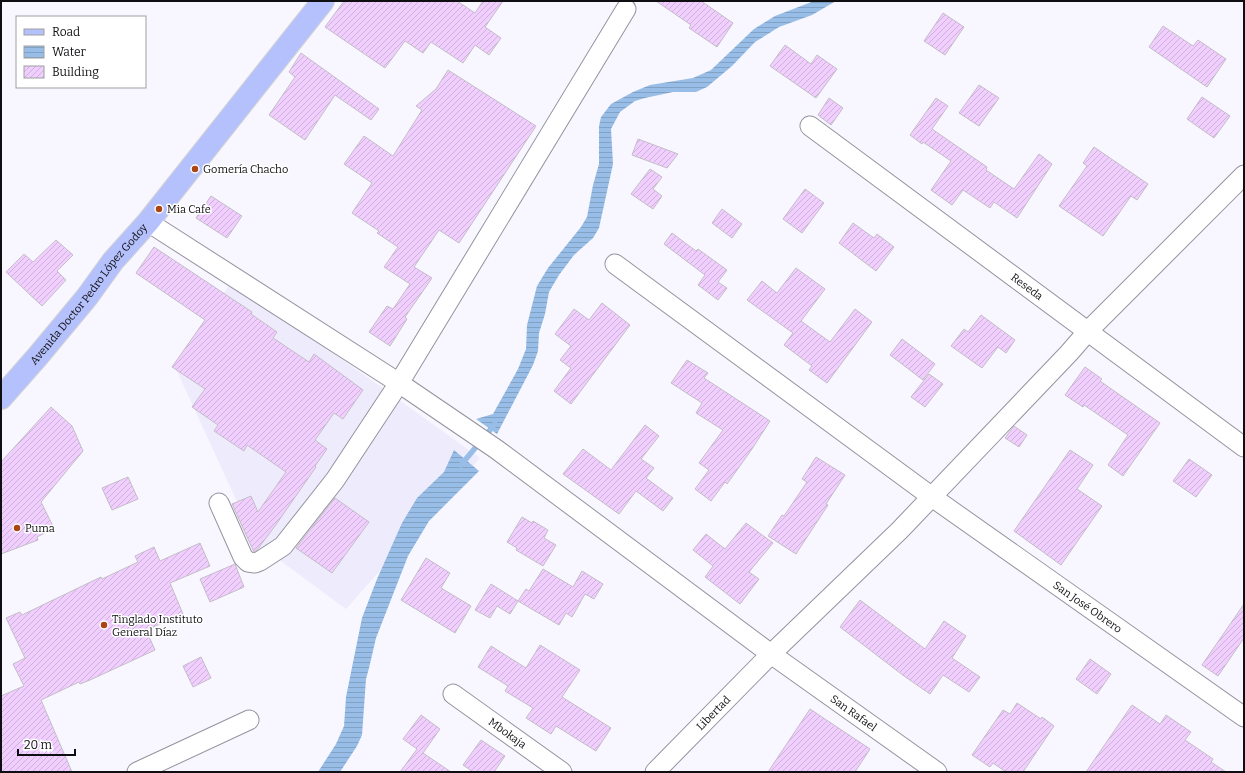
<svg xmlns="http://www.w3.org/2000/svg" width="1245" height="773" viewBox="0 0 1245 773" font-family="Bitter,serif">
  <defs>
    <pattern id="water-rules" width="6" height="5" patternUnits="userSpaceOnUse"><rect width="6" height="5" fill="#98bee7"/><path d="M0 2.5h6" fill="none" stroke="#82a2c5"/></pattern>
    <pattern id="building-hatch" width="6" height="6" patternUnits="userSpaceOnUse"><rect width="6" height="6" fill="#f0cffe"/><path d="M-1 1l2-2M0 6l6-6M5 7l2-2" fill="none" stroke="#cdb1d9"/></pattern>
  </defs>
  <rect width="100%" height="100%" fill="#f8f6fe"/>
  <polygon fill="#eeebfc" points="231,282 374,382 480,458 346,609 274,556 262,556 176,369"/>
  <g fill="url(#water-rules)">
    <polygon points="814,1 836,1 812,15 779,27 755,42 732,66 707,87 696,92 673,92 645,98 635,101 620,112 611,129 613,164 599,228 593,238 574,255 559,275 549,292 545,314 539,333 538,351 533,365 497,434 476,419 493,414 518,369 526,349 527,325 537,286 548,268 581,227 587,217 593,185 599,164 599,126 601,117 611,104 633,92 650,85 693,78 711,70 754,29 775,16"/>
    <polygon points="454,450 479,471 429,521 408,556 376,638 369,668 366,679 362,735 357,746 340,772 318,772 336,744 344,726 346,697 362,618 377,579 402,523 417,498 444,472"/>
  </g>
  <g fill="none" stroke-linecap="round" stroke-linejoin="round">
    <polyline stroke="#98bee7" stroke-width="5.5" points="461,465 495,424"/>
  </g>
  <g fill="url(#building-hatch)" stroke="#c5bdc8">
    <polygon points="344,1 457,1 475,13 483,1 503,1 485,27 501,38 489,55 475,45 463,63 431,42 423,53 405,41 385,68 325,27"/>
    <polygon points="656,1 701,1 733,23 717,47 689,28 691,25"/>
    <polygon points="943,13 964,27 945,55 924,41"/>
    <polygon points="1163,26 1193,46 1198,40 1226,59 1207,87 1149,47"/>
    <polygon points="785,45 811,64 817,55 837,69 816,98 770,66"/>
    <polygon points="301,53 379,109 371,120 335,95 305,140 269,115 295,77 289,72"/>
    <polygon points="448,70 536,126 459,243 439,230 414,267 432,278 405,317 407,319 390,346 369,332 387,306 393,309 410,284 384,267 398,247 377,233 379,231 352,213 372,183 344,164 364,136 393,156 422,110 416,106 436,89"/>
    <polygon points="979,85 999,98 979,126 959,113"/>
    <polygon points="1202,97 1230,116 1214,138 1187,119"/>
    <polygon points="829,98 843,108 831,125 818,115"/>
    <polygon points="936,98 948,106 932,129 987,167 986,170 1014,189 1039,154 1052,164 1017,218 994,202 990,208 963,190 952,205 931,190 951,161 923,142 922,144 910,135"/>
    <polygon points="638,139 678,154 667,168 632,155"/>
    <polygon points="1094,147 1148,184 1137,200 1131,196 1103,236 1059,206 1087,166 1083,163"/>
    <polygon points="650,169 662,177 653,189 662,196 653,209 631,194"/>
    <polygon points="805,189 824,203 802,233 783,219"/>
    <polygon points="211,196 242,216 227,238 196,218"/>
    <polygon points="722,209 742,224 732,238 712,223"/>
    <polygon points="853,223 874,238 877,234 894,247 876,271 839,243"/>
    <polygon points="672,233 696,251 698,249 727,270 718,282 727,288 718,300 698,285 705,275 664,244"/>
    <polygon points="56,240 73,255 57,271 66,280 42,306 6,272 24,254 33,262"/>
    <polygon points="154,247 252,312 251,314 277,332 273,338 309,362 314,354 363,390 343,419 334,413 315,440 327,449 315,466 316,467 275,526 257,550 254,552 232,504 251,496 258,512 286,472 247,445 244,451 214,431 218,425 192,407 205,389 172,367 205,320 136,273"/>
    <polygon points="796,268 825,289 801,321 830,342 855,309 872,322 827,383 809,370 812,366 784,345 793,333 747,300 762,281 777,293"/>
    <polygon points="602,303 630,325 571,404 554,391 571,368 560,360 571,346 555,334 574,309 589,320"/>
    <polygon points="981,315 1015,340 1006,353 998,347 982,368 951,346 964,329 968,332"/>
    <polygon points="902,339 935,364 923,380 890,355"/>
    <polygon points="687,360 708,373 704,378 770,421 752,449 727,484 725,482 711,501 695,489 709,470 699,463 723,430 696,413 702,403 671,383"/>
    <polygon points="1085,367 1102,379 1100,381 1160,423 1123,476 1108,465 1128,435 1084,405 1083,407 1065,395"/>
    <polygon points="929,374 943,384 925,407 911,397"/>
    <polygon points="51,407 72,426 83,451 41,502 54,528 37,537 38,540 1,554 1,462"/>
    <polygon points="645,425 659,436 641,459 654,468 646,478 673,498 663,511 636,491 619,514 563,474 583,449 611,470"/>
    <polygon points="1014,426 1027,435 1019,447 1005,438"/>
    <polygon points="1070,450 1093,465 1077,489 1102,506 1061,565 1014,531"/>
    <polygon points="816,457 845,475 826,504 828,505 796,554 768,536 782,515 784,516 807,482 802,479"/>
    <polygon points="1189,459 1212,475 1196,497 1173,481"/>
    <polygon points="128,477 138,499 112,510 102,488"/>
    <polygon points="335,498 369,522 332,573 296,548"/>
    <polygon points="522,517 532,523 533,521 548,530 544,538 556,545 543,566 516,550 517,548 507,542"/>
    <polygon points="746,523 773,543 749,572 759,579 740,604 705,577 713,566 693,550 706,534 725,549"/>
    <polygon points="200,543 210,566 170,583 183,614 146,630 155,650 90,680 80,684 79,682 41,700 72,772 1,772 1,696 24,686 13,664 25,658 6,618 20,612 22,615 101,577 102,579 138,562 135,556 154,547 160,561"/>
    <polygon points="426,558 450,573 441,588 471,606 455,633 401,600"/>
    <polygon points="235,564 244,587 210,602 200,579"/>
    <polygon points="543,569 573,587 582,571 603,584 594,599 585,594 572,617 566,613 559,625 518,601 526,589 529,591"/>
    <polygon points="491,584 518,601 510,614 497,606 490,618 475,610"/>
    <polygon points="860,600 925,649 944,621 966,636 952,658 980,677 969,692 943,675 930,694 904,676 840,627"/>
    <polygon points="1244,604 1244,638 1218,676 1202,665"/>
    <polygon points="540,645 580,670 562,697 611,728 596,751 556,726 551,734 526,718 533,708 505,691 508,686 478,667 491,646 526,668"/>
    <polygon points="201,657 211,678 193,687 183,666"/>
    <polygon points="1090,659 1111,674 1097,694 1076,679"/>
    <polygon points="1017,703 1041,719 1042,717 1054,726 1023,772 1006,772 993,763 990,767 972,755 1003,710 1010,714"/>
    <polygon points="1132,705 1160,724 1166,715 1191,732 1185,740 1213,759 1211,762 1226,772 1086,772"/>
    <polygon points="810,709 870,749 855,772 768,772"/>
    <polygon points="421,715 440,729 423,753 451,772 400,772 417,749 403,739"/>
    <polygon points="481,740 505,756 494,772 473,772 463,765"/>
  </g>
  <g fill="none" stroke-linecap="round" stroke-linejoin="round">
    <g stroke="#95939f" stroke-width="21">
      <g id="minor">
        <path id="s1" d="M810,126L1244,447"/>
        <path id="s2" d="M148,222L399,383L496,449L771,654L937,772"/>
        <path id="s3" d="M615,264L932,497L1244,717"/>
        <polyline points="219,503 243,557 248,562 255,563 260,561 283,546 335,480 399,383 626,9"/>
        <path id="s4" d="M453,694L562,772"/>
        <polyline points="137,772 249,720"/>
        <path id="s5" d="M655,772L771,654L900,530L1069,353L1089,330L1244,175"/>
      </g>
    </g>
    <g stroke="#d4d4d4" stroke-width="24">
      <g id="primary">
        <path id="s6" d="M1,398L38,356L87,297L113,261L148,222L323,1"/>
      </g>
    </g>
    <use href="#minor" stroke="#fff" stroke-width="19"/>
    <use href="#primary" stroke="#b5c1fc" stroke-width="22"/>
  </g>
  <g fill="#aa4515" stroke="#fff" stroke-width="1.5">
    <circle cx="195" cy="169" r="4"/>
    <circle cx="159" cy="209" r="4"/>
    <circle cx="17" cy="528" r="4"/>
    <circle cx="104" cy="625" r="4"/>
  </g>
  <g text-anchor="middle" stroke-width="3" stroke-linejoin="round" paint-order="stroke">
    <g font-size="11" fill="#0f0e12" stroke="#fff" text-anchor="start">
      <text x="203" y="173">Gomería Chacho</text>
      <text x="167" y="213">Mia Cafe</text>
      <text x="25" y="532">Puma</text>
      <text x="112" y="623">Tinglado Instituto<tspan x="112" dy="13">General Díaz</tspan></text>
    </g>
    <g font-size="11" fill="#0f0e12" stroke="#fff">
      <text dy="4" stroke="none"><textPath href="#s1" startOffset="270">Reseda</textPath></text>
      <text dy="4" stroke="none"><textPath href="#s6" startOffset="136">Avenida Doctor Pedro López Godoy</textPath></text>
      <text dy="4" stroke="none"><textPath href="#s3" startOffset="584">San José Obrero</textPath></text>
      <text dy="4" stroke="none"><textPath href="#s5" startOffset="83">Libertad</textPath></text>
      <text dy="4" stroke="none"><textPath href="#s2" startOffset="860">San Rafael</textPath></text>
      <text dy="4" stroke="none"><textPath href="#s4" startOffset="67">Mbokaja</textPath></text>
    </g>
  </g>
  <rect width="1245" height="773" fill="none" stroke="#0f0e12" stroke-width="4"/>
  <rect x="16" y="16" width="130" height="72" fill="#ffffff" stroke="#9f9fa0"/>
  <rect x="24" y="29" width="20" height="6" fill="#b5c1fc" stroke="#9f9fa0"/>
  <text x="52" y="36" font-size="12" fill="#0f0e12">Road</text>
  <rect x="24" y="46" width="20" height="12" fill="url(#water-rules)" stroke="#9f9fa0"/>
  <text x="52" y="56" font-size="12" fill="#0f0e12">Water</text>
  <rect x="24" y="66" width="20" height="12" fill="url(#building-hatch)" stroke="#9f9fa0"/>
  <text x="52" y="76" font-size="12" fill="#0f0e12">Building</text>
  <path d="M18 749v6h57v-6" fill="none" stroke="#0f0e12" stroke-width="2"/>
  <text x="24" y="749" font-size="12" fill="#0f0e12" stroke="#ffffff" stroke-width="3" paint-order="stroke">20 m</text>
</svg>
